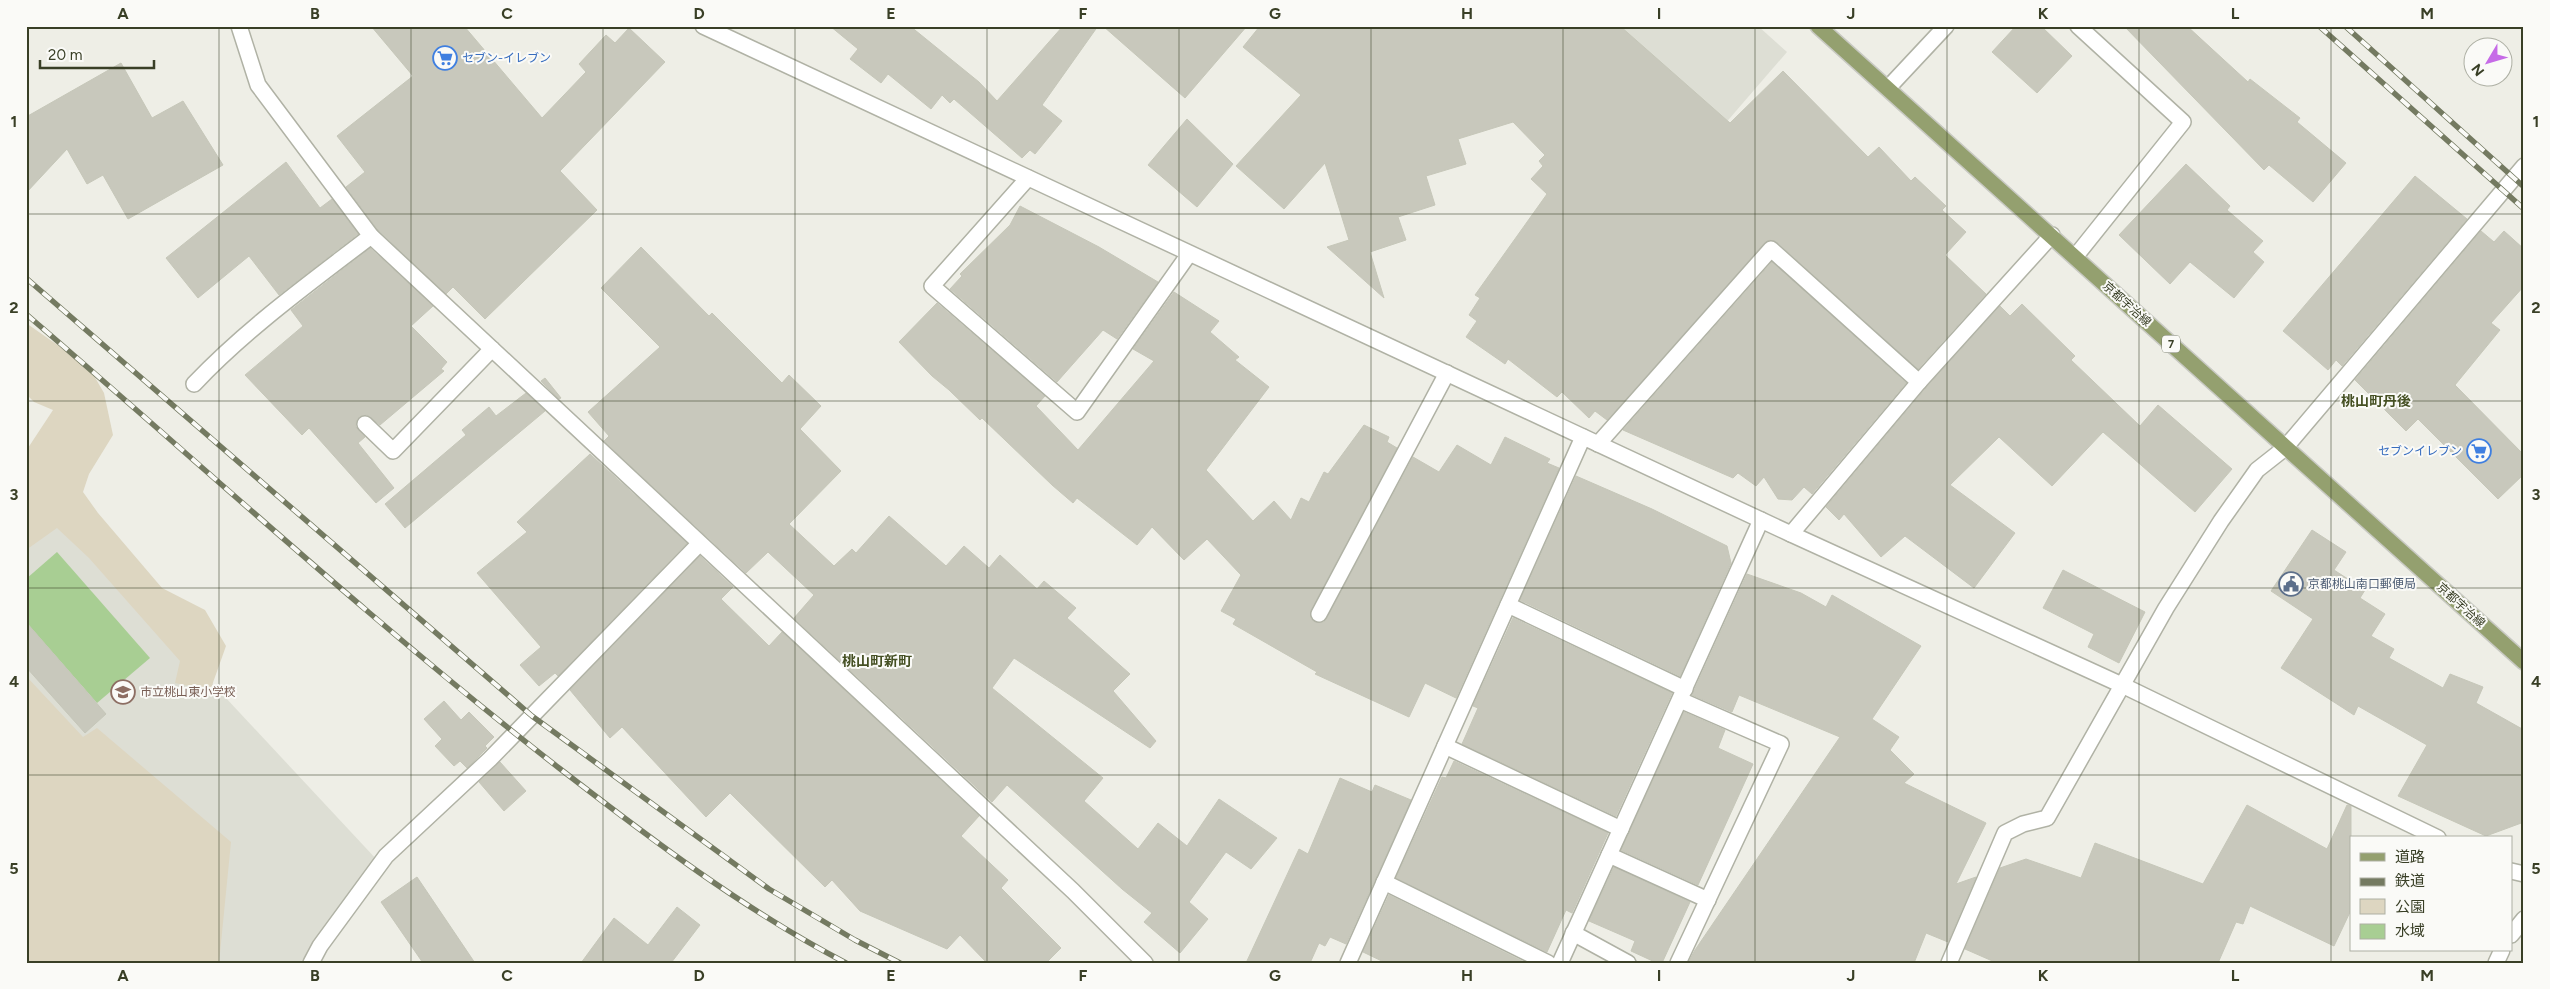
<svg xmlns="http://www.w3.org/2000/svg" width="2550" height="989" viewBox="0 0 2550 989" font-family="Figtree,'Noto Sans JP',sans-serif">
  <rect width="100%" height="100%" fill="#eeeee6"/>
  <g fill="#ddded4">
    <polygon points="1514,26 1758,26 1787,52 1686,169"/>
    <polygon points="46,505 378,861 300,963 26,963 26,522"/>
  </g>
  <g fill="#ddd6c1">
    <polygon points="26,323 89,367 104,393 113,435 89,474 83,492 98,513 162,588 205,610 226,646 210,691 175,683 180,661 89,558 57,528 26,550 26,451 53,410 34,402 26,394"/>
    <polygon points="26,676 83,737 97,728 231,842 219,963 26,963"/>
  </g>
  <polygon fill="#a8ce93" points="57,552 150,658 97,703 26,622 26,579"/>
  <g fill="#c8c8bc" stroke="#c6c7b9">
    <polygon points="371,26 464,26 542,118 586,72 579,64 606,35 615,43 629,28 665,62 560,171 597,210 485,319 453,287 446,294 378,230 346,187 365,172 337,136 413,76"/>
    <polygon points="830,26 910,26 979,82 997,101 1063,26 1098,26 1042,105 1062,121 1035,154 1030,150 1022,158 954,99 950,103 942,95 931,109 888,74 881,83 850,59 858,49"/>
    <polygon points="1103,26 1247,26 1185,98"/>
    <polygon points="1260,26 1620,26 1730,123 1783,71 1868,157 1879,147 1911,181 1915,177 1946,206 1942,210 1966,232 1945,255 1986,294 1918,369 1777,242 1769,240 1607,420 1595,411 1589,418 1562,392 1557,397 1508,359 1505,364 1466,337 1477,321 1469,315 1480,298 1475,295 1547,194 1531,179 1543,166 1539,161 1545,155 1513,122 1458,139 1466,164 1426,176 1435,205 1398,217 1406,240 1370,252 1384,298 1327,247 1349,240 1325,163 1284,209 1236,166 1301,95 1243,47"/>
    <polygon points="2016,26 2041,26 2072,56 2037,93 1992,52"/>
    <polygon points="2124,26 2187,26 2248,82 2250,79 2300,118 2297,122 2346,163 2313,202 2269,165 2264,170"/>
    <polygon points="121,63 152,118 183,101 223,165 128,219 103,175 87,184 67,149 26,193 26,117"/>
    <polygon points="1187,119 1233,164 1197,207 1148,165"/>
    <polygon points="286,162 320,208 332,199 358,234 279,295 249,256 198,298 166,258"/>
    <polygon points="2186,164 2230,206 2227,210 2263,241 2253,252 2264,262 2234,298 2190,262 2170,284 2119,235"/>
    <polygon points="2415,176 2467,219 2342,366 2336,360 2328,370 2283,331"/>
    <polygon points="1020,206 1099,247 1158,282 1117,339 1103,330 1057,382 950,289 962,276 960,274 1010,225"/>
    <polygon points="2481,231 2494,242 2504,231 2524,249 2524,286 2491,323 2500,330 2455,385 2524,455 2524,474 2498,499 2418,419 2406,431 2355,380"/>
    <polygon points="641,247 709,316 712,313 782,383 789,375 821,406 800,429 841,471 789,524 834,566 852,549 856,553 889,516 946,566 964,546 989,568 1000,555 1037,589 1044,581 1076,608 1067,618 1130,674 1113,691 1156,741 1150,748 1014,658 992,688 1103,778 1084,801 1138,849 1158,823 1187,846 1219,799 1277,838 1251,869 1226,852 1189,902 1208,919 1180,953 1144,922 1152,913 1122,889 1007,785 992,802 794,618 814,595 768,552 746,573 604,441 609,436 588,412 660,347 601,288"/>
    <polygon points="370,248 433,306 411,326 447,362 441,369 444,371 380,425 367,415 359,417 356,421 356,427 365,437 358,443 394,488 376,503 309,428 302,435 245,375 303,326 291,310"/>
    <polygon points="1772,262 1906,383 1812,494 1804,487 1792,500 1778,499 1764,477 1756,486 1738,473 1733,478 1623,430"/>
    <polygon points="1174,292 1219,321 1210,332 1239,357 1235,360 1269,387 1206,470 1253,521 1274,501 1291,520 1301,498 1309,502 1324,472 1328,474 1364,425 1389,437 1387,442 1397,448 1311,610 1311,619 1315,622 1324,622 1327,618 1413,457 1439,472 1457,445 1491,465 1505,437 1550,459 1547,463 1559,468 1456,698 1425,683 1409,717 1315,674 1317,672 1233,624 1236,619 1221,611 1241,575 1207,539 1184,560 1152,527 1137,545 1077,498 1073,503 1052,485 982,418 980,420 949,390 932,376 899,342 937,303 1045,396 1036,406 1078,450 1154,361 1133,349"/>
    <polygon points="2022,304 2075,356 2071,360 2140,426 2158,405 2232,469 2195,512 2103,432 2052,486 1999,437 1950,485 2015,533 1974,588 1905,536 1881,557 1844,514 1839,520 1826,507 1926,388 2000,306 2010,316"/>
    <polygon points="545,378 561,398 559,399 541,381"/>
    <polygon points="526,393 545,411 405,528 385,504 466,435 462,430 489,407 496,416"/>
    <polygon points="590,454 687,543 558,676 555,673 539,686 520,665 541,647 477,573 527,532 517,522"/>
    <polygon points="1576,476 1652,509 1727,546 1731,563 1680,676 1520,600"/>
    <polygon points="2312,530 2346,552 2334,570 2365,590 2360,598 2385,614 2371,636 2394,649 2389,658 2443,688 2450,674 2483,687 2476,703 2524,730 2524,822 2486,836 2398,796 2427,745 2358,706 2354,715 2281,668 2313,619 2271,591"/>
    <polygon points="700,556 733,587 721,599 769,646 782,632 979,816 961,836 1008,880 1001,888 1061,948 1046,963 987,963 960,935 947,949 860,911 832,880 825,887 730,793 706,817 622,727 610,738 570,690"/>
    <polygon points="2063,570 2145,612 2119,663 2088,647 2094,634 2043,608"/>
    <polygon points="1747,574 1801,593 1826,607 1832,595 1921,646 1872,719 1899,737 1890,750 1914,774 1904,783 1986,823 1956,884 1976,877 1948,942 1926,933 1914,963 1688,963 1695,950 1840,737 1739,695 1732,712 1692,695"/>
    <polygon points="1513,618 1672,693 1616,816 1462,744 1478,708 1473,706"/>
    <polygon points="26,622 106,714 85,733 26,667"/>
    <polygon points="444,701 461,720 469,712 494,737 485,746 487,748 467,768 460,761 454,766 435,746 442,739 424,719"/>
    <polygon points="1684,712 1725,730 1718,748 1753,764 1698,885 1621,850"/>
    <polygon points="1454,761 1608,833 1572,913 1566,910 1547,952 1396,878 1442,777 1446,778"/>
    <polygon points="500,762 526,791 504,811 479,782"/>
    <polygon points="1340,778 1372,792 1375,785 1411,800 1346,944 1330,937 1325,946 1319,943 1310,963 1246,963 1299,849 1308,854"/>
    <polygon points="2247,805 2327,849 2347,805 2351,806 2351,910 2334,946 2250,906 2243,924 2236,922 2218,963 1997,963 1965,949 2000,868 2026,859 2081,878 2095,843 2203,884"/>
    <polygon points="1614,867 1690,902 1662,963 1657,963 1631,951 1635,941 1589,921"/>
    <polygon points="417,877 475,963 423,963 381,902"/>
    <polygon points="1389,895 1526,963 1386,963 1363,952"/>
    <polygon points="677,907 700,925 671,963 581,963 614,918 648,945"/>
  </g>
  <g fill="none" stroke-linecap="round" stroke-linejoin="round">
    <g stroke="#b0b2a5" stroke-width="18">
      <g id="minor">
        <polyline points="239,26 258,85 371,236 1073,891 1145,963"/>
        <polyline points="703,26 1791,534 2124,686 2438,838"/>
        <polyline points="1888,88 1946,26"/>
        <polyline points="1028,178 932,286 1077,412 1189,254"/>
        <polyline points="2075,257 2183,122 2078,26"/>
        <path d="M194,384C247,328 310,283 371,236"/>
        <polyline points="365,424 393,451 492,349"/>
        <polyline points="1598,444 1771,249 1919,382"/>
        <polyline points="1791,534 1919,382 2052,235"/>
        <polyline points="1508,605 1685,689"/>
        <polyline points="1319,614 1447,373"/>
        <polyline points="1445,746 1621,829"/>
        <polyline points="1609,855 1708,900"/>
        <polyline points="2511,871 2524,874"/>
        <polyline points="1384,882 1548,963"/>
        <polyline points="1573,933 1628,963"/>
        <polyline points="2511,935 2524,919"/>
        <polyline points="311,963 320,946 386,856 490,759 699,544"/>
        <polyline points="1348,963 1583,437"/>
        <polyline points="1560,963 1761,520"/>
        <polyline points="1678,963 1781,744 1680,700"/>
        <polyline points="1949,963 2005,833 2023,824 2047,818 2166,608 2221,521 2257,470 2285,448 2524,166"/>
        <polyline points="2496,963 2502,950"/>
      </g>
    </g>
    <g stroke="#c8c9c2" stroke-width="18">
      <polyline id="major" points="1818,26 2524,662"/>
    </g>
    <use href="#minor" stroke="#fff" stroke-width="15"/>
    <use href="#major" stroke="#94a06f" stroke-width="15"/>
    <g stroke="#747a61" stroke-width="5.5">
      <g id="rail">
        <polyline points="2319,26 2524,209"/>
        <polyline points="2345,26 2524,187"/>
        <polyline points="26,278 532,716 769,889 855,940 900,963"/>
        <path d="M26,314C203,466 375,625 559,768C651,839 743,909 846,963"/>
      </g>
    </g>
    <use href="#rail" stroke="#fafaf7" stroke-width="4" stroke-dasharray="11" stroke-linecap="butt"/>
  </g>
  <path fill="none" stroke="#393f26" stroke-width="1" stroke-opacity="0.55" d="M219,26V963M411,26V963M603,26V963M795,26V963M987,26V963M1179,26V963M1371,26V963M1563,26V963M1755,26V963M1947,26V963M2139,26V963M2331,26V963M26,214H2524M26,401H2524M26,588H2524M26,775H2524"/>
  <defs>
    <g id="supermarket-ring" transform="scale(1.25)"><circle r="9.5" fill="#fafaf7" stroke="#3f7fe0" stroke-width="1.5"/><path d="M-6-5.5h2.5l.6 2H6L4.5 2H-2.5L-4.4-4H-6ZM-1.5 3.2a1.3 1.3 0 1 0 .1 0ZM3 3.2a1.3 1.3 0 1 0 .1 0Z" fill="#3f7fe0"/></g>
    <g id="civic-ring" transform="scale(1.25)"><circle r="9.5" fill="#fafaf7" stroke="#5c6f8a" stroke-width="1.5"/><path d="M-.6-6.5H3V-4.5H.6V-3L4-1V1h2V6H-6V1h2V-1L-.6-3ZM-1.2 2.5V6h2.4V2.5Z" fill="#5c6f8a"/></g>
    <g id="school-ring" transform="scale(1.25)"><circle r="9.5" fill="#fafaf7" stroke="#8d6e63" stroke-width="1.5"/><path d="M0-5L7-2L0 1L-7-2ZM-4 1L0 2.5L4 1V4Q0 6-4 4Z" fill="#8d6e63"/></g>
  </defs>
  <g fill-rule="evenodd">
    <use href="#supermarket-ring" x="445" y="58"/>
    <use href="#supermarket-ring" x="2479" y="451"/>
    <use href="#civic-ring" x="2291" y="584"/>
    <use href="#school-ring" x="123" y="692"/>
  </g>
  <g text-anchor="middle" stroke-width="4" stroke-linejoin="round" paint-order="stroke">
    <rect fill="#fafaf7" stroke="#737765" stroke-width="1" x="2162" y="335.5" width="18" height="17" rx="4"/>
    <g font-size="11" font-weight="bold" fill="#393f26">
      <text x="2171" y="348">7</text>
    </g>
    <g font-size="12" fill="#366cbe" stroke="#fafaf7" text-anchor="start">
      <text x="462" y="62">セブン-イレブン</text>
      <text x="2462" y="455" text-anchor="end">セブンイレブン</text>
    </g>
    <g font-size="12" fill="#393f26" stroke="#fafaf7">
      <text transform="translate(2127 304) rotate(42)" y="4">京都宇治線</text>
      <text transform="translate(2461 605) rotate(42)" y="4">京都宇治線</text>
    </g>
    <g font-size="12" fill="#4e5e75" stroke="#fafaf7" text-anchor="start">
      <text x="2308" y="588">京都桃山南口郵便局</text>
    </g>
    <g font-size="12" fill="#785e54" stroke="#fafaf7" text-anchor="start">
      <text x="140" y="696">市立桃山東小学校</text>
    </g>
    <g font-size="14" font-weight="bold" fill="#455023" stroke="#fafaf7">
      <text x="2376" y="406">桃山町丹後</text>
      <text x="877" y="666">桃山町新町</text>
    </g>
  </g>
  <rect width="2550" height="989" fill="none" stroke="#fafaf7" stroke-width="55"/>
  <rect x="2350" y="836" width="162" height="115" fill="#fafaf7" stroke="#adafa3"/>
  <rect x="2360" y="853" width="25" height="8" fill="#94a06f" stroke="#adafa3"/>
  <text x="2395" y="862" font-size="15" fill="#393f26">道路</text>
  <rect x="2360" y="878" width="25" height="8" fill="#747a61" stroke="#adafa3"/>
  <text x="2395" y="886" font-size="15" fill="#393f26">鉄道</text>
  <rect x="2360" y="899" width="25" height="15" fill="#ddd6c1" stroke="#adafa3"/>
  <text x="2395" y="912" font-size="15" fill="#393f26">公園</text>
  <rect x="2360" y="924" width="25" height="15" fill="#a8ce93" stroke="#adafa3"/>
  <text x="2395" y="936" font-size="15" fill="#393f26">水域</text>
  <g transform="translate(2488 62) rotate(232)"><circle r="24" fill="#fafaf7" stroke="#adafa3"/>
  <path d="M0-4L9 19L0 12L-9 19Z" fill="#c66be7"/>
  <text y="-8" font-size="14" font-weight="bold" text-anchor="middle" fill="#393f26">N</text>
  </g>
  <path d="M40 60v8h114v-8" fill="none" stroke="#393f26" stroke-width="2.5"/>
  <text x="48" y="60" font-size="15" fill="#393f26" stroke="#fafaf7" stroke-width="4" paint-order="stroke">20 m</text>
  <rect x="28" y="28" width="2494" height="934" fill="none" stroke="#393f26" stroke-width="2"/>
  <g font-size="16" text-anchor="middle" font-weight="bold" fill="#393f26">
    <text x="123" y="19">A</text>
    <text x="315" y="19">B</text>
    <text x="507" y="19">C</text>
    <text x="699" y="19">D</text>
    <text x="891" y="19">E</text>
    <text x="1083" y="19">F</text>
    <text x="1275" y="19">G</text>
    <text x="1467" y="19">H</text>
    <text x="1659" y="19">I</text>
    <text x="1851" y="19">J</text>
    <text x="2043" y="19">K</text>
    <text x="2235" y="19">L</text>
    <text x="2427" y="19">M</text>
    <text x="14" y="127">1</text>
    <text x="2536" y="127">1</text>
    <text x="14" y="313">2</text>
    <text x="2536" y="313">2</text>
    <text x="14" y="500">3</text>
    <text x="2536" y="500">3</text>
    <text x="14" y="687">4</text>
    <text x="2536" y="687">4</text>
    <text x="14" y="874">5</text>
    <text x="2536" y="874">5</text>
    <text x="123" y="981">A</text>
    <text x="315" y="981">B</text>
    <text x="507" y="981">C</text>
    <text x="699" y="981">D</text>
    <text x="891" y="981">E</text>
    <text x="1083" y="981">F</text>
    <text x="1275" y="981">G</text>
    <text x="1467" y="981">H</text>
    <text x="1659" y="981">I</text>
    <text x="1851" y="981">J</text>
    <text x="2043" y="981">K</text>
    <text x="2235" y="981">L</text>
    <text x="2427" y="981">M</text>
  </g>
</svg>
